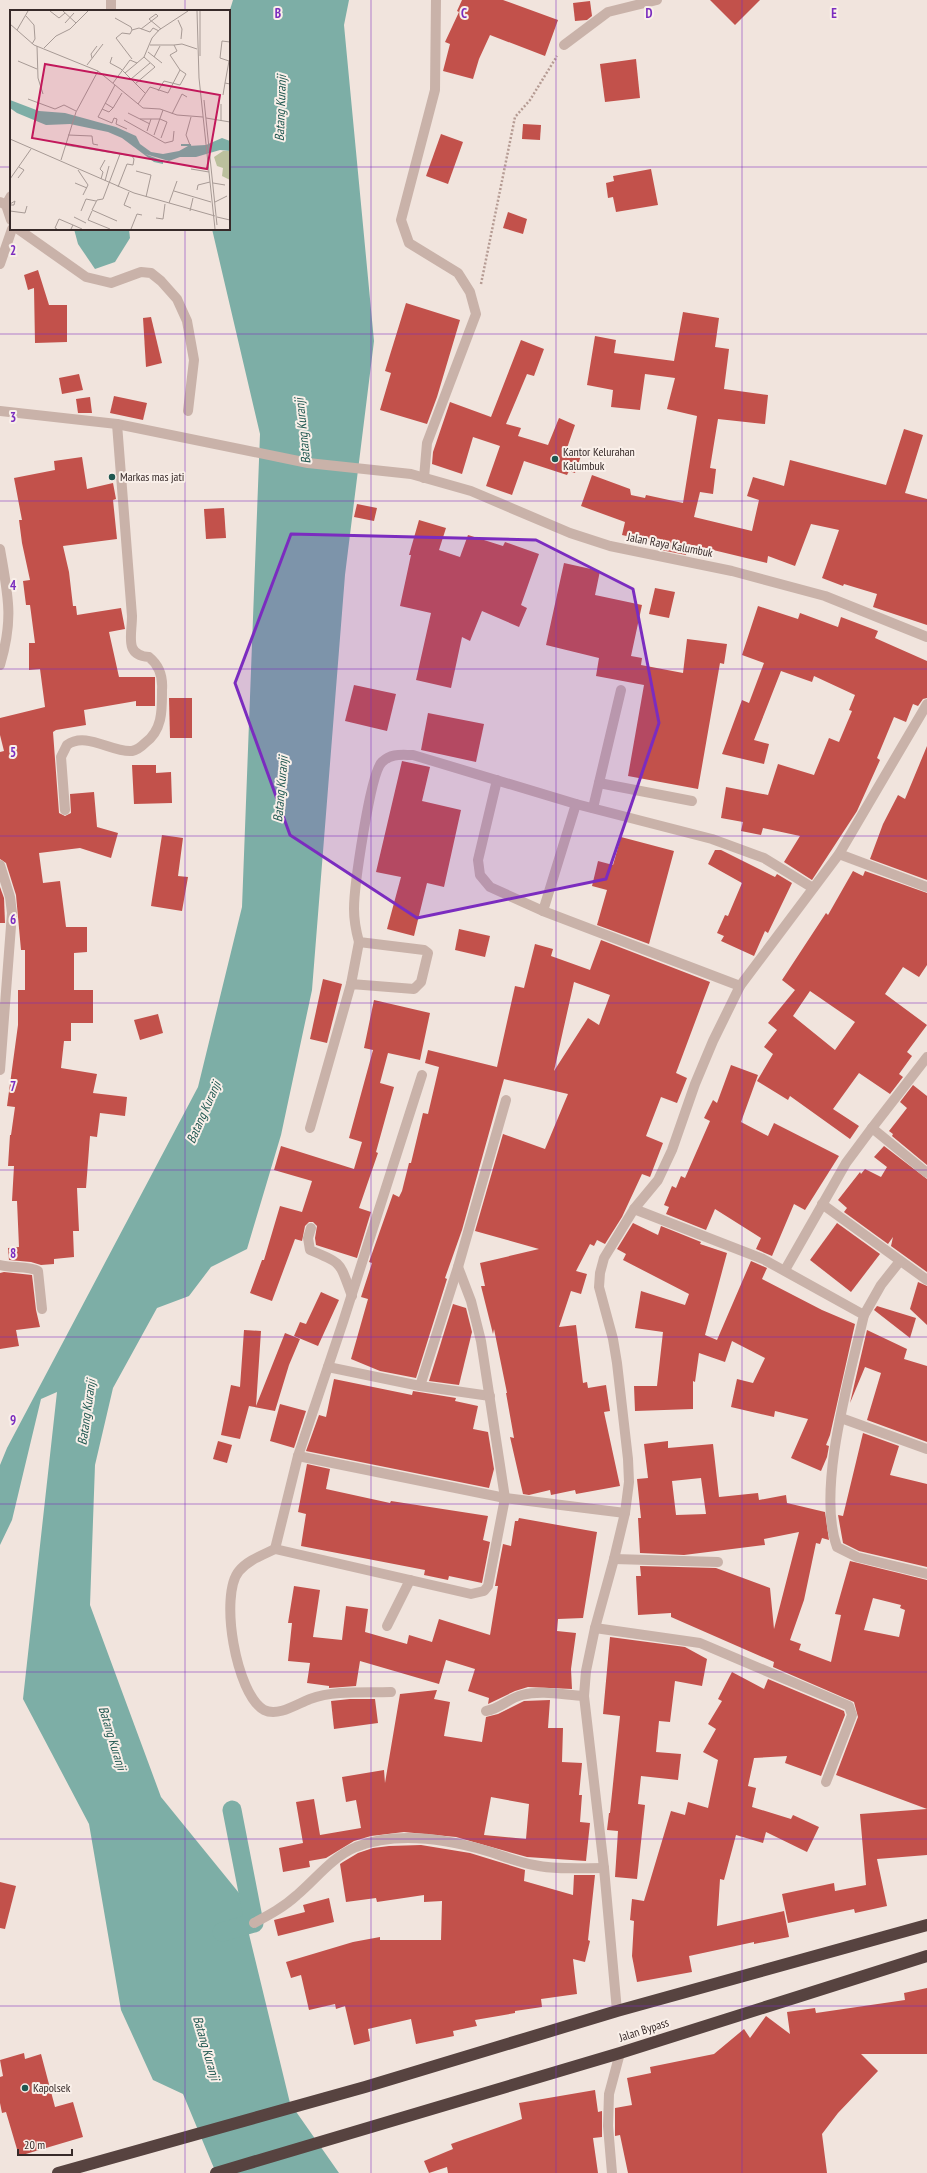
<svg xmlns="http://www.w3.org/2000/svg" width="927" height="2173" viewBox="0 0 927 2173" font-family="'PT Sans Narrow',sans-serif">
  <rect width="100%" height="100%" fill="#f1e4dd"/>
  <g fill="#7daea6">
    <polygon points="233,0 349,0 344,25 374,341 345,575 312,990 281,1135 247,1249 211,1267 189,1296 157,1308 113,1388 95,1465 90,1605 161,1797 239,1893 290,2103 339,2173 216,2173 183,2094 153,2080 121,2010 89,1824 23,1699 57,1392 41,1399 12,1520 0,1545 0,1465 7,1448 198,1087 242,907 260,434 212,229 229,229 229,13"/>
    <polygon points="74,229 129,229 130,238 115,262 95,269 78,244"/>
  </g>
  <g fill="none" stroke-linecap="round" stroke-linejoin="round">
    <polyline stroke="#7daea6" stroke-width="19" points="222,1932 254,1923 232,1810"/>
  </g>
  <g fill="#c2514b" fill-rule="evenodd">
    <polygon points="462,0 503,0 558,20 545,56 490,35 479,59 473,79 443,71 450,44 445,42 459,12 457,11"/>
    <polygon points="710,0 760,0 735,25"/>
    <polygon points="590,1 592,16 587,20 575,21 573,3"/>
    <polygon points="636,59 640,98 605,102 600,64"/>
    <polygon points="523,124 541,125 540,140 522,139"/>
    <polygon points="441,134 463,142 448,184 426,176"/>
    <polygon points="651,169 658,205 616,212 613,197 608,198 606,183 614,181 613,176"/>
    <polygon points="508,212 527,219 523,234 503,228"/>
    <polygon points="38,270 49,305 67,305 67,342 35,343 34,288 28,290 24,275"/>
    <polygon points="406,303 460,320 437,397 427,424 380,410 391,373 385,371"/>
    <polygon points="683,312 719,318 715,347 729,349 724,389 768,395 765,424 718,419 710,468 716,469 713,494 700,492 694,517 752,531 759,500 747,496 753,477 784,486 790,460 886,485 904,429 923,435 905,493 927,499 927,625 873,607 877,594 844,584 843,586 822,578 839,530 811,524 795,566 768,556 767,563 688,544 686,555 661,550 662,544 622,535 625,522 581,506 592,475 630,489 631,495 645,498 646,495 683,503 697,416 667,409 675,378 645,374 640,410 611,407 613,390 587,385 595,336 616,340 614,353 674,361"/>
    <polygon points="151,317 162,363 146,367 143,318"/>
    <polygon points="521,340 544,349 534,376 527,374 506,424 521,428 518,436 548,445 559,418 575,425 566,451 581,456 575,473 569,471 567,475 524,461 512,495 486,486 500,446 473,437 462,474 432,464 433,452 450,402 491,417"/>
    <polygon points="79,374 83,390 62,394 59,378"/>
    <polygon points="114,396 147,403 143,420 110,413"/>
    <polygon points="90,397 92,413 78,413 76,399"/>
    <polygon points="82,457 87,489 113,483 116,499 113,500 117,539 63,546 69,572 73,606 76,606 77,615 121,608 125,629 109,632 119,677 155,677 155,706 136,706 136,701 84,710 86,725 56,730 53,732 59,813 65,816 71,813 70,794 94,792 97,827 118,833 111,858 80,848 39,853 43,883 60,881 66,927 87,927 87,952 74,953 74,990 93,990 93,1023 71,1023 71,1041 64,1041 61,1068 97,1074 93,1093 127,1097 125,1116 100,1113 97,1137 90,1136 86,1188 77,1188 79,1231 73,1231 74,1257 54,1259 54,1264 41,1265 31,1262 9,1260 8,1248 19,1247 17,1201 12,1201 14,1166 8,1166 10,1135 11,1135 15,1107 7,1106 18,1025 18,990 25,990 25,950 21,950 16,895 6,863 0,859 0,752 4,751 0,735 0,718 45,707 40,669 29,670 29,643 35,643 30,605 26,605 23,581 30,580 22,543 19,520 22,520 14,478 55,470 54,461"/>
    <polygon points="357,504 377,508 374,521 354,517"/>
    <polygon points="224,508 226,538 206,539 204,509"/>
    <polygon points="419,520 446,528 439,550 460,557 468,535 503,546 505,542 539,554 521,605 527,608 519,627 482,611 470,641 462,637 451,688 416,680 431,613 400,606 411,555 409,555"/>
    <polygon points="564,563 600,571 595,595 642,605 631,656 642,658 641,665 683,673 687,639 727,644 724,664 720,663 698,789 628,776 644,685 596,676 599,658 546,645"/>
    <polygon points="655,588 675,592 669,618 649,614"/>
    <polygon points="758,606 798,619 800,613 838,627 841,617 878,631 875,638 927,661 927,698 923,699 918,706 913,704 906,722 894,717 877,758 880,760 857,811 812,880 784,862 800,836 763,828 761,835 741,831 743,822 721,818 726,787 768,795 778,764 814,775 829,738 839,742 852,711 849,710 855,695 814,676 812,682 781,671 754,740 769,744 764,764 722,754 742,700 749,703 764,663 742,655"/>
    <polygon points="354,685 396,694 387,731 345,721"/>
    <polygon points="169,698 192,698 192,738 170,738"/>
    <polygon points="428,713 484,724 476,762 421,750"/>
    <polygon points="927,746 927,880 870,859 883,824 898,795 905,799"/>
    <polygon points="402,761 430,767 422,801 461,810 444,887 427,883 414,936 387,929 401,877 376,872"/>
    <polygon points="132,765 156,765 156,773 171,772 172,803 134,804"/>
    <polygon points="162,835 183,838 178,876 188,877 182,911 151,906"/>
    <polygon points="621,837 674,851 649,944 597,925 607,890 592,886 598,861 613,865"/>
    <polygon points="715,850 721,850 775,877 777,874 792,883 768,933 765,931 754,956 721,941 724,936 717,933 725,915 728,916 742,883 708,864"/>
    <path d="M853,871L863,876L865,871L927,893V965L919,977L903,967L885,994L927,1025L907,1052L912,1056L899,1074L903,1077L890,1094L859,1073L833,1109L859,1126L850,1139L790,1096L788,1100L757,1081L773,1054L764,1047L777,1030L768,1023L795,990L782,980L826,913L828,915ZM810,991L855,1022L835,1050L793,1016Z"/>
    <polygon points="0,887 4,898 5,923 0,923"/>
    <polygon points="459,929 490,936 485,957 455,950"/>
    <path d="M601,940L710,982L676,1073L687,1078L677,1103L661,1097L646,1136L663,1143L650,1177L642,1174L622,1217L605,1244L597,1240L594,1246L590,1244L576,1271L587,1274L581,1294L571,1291L559,1327L576,1325L583,1383L587,1382L588,1388L606,1385L610,1411L604,1412L620,1486L576,1494L575,1490L551,1495L550,1490L529,1495L523,1494L510,1437L514,1438L506,1393H507L494,1329L493,1334L481,1286H485L480,1263L539,1249L475,1231L503,1134L545,1149L568,1094L504,1079L462,1230L445,1278L447,1279L416,1378L380,1371L351,1359L368,1299L361,1297L372,1263L369,1262L393,1194L399,1197L402,1191L409,1163H411L423,1113L428,1114L439,1067L425,1063L428,1050L497,1067L515,986L524,988L535,944L553,949L551,956L590,970ZM574,982L610,995L599,1025L588,1018L554,1071Z"/>
    <polygon points="323,979 342,984 327,1043 310,1039"/>
    <polygon points="374,1000 430,1013 420,1060 388,1053 380,1083 394,1087 376,1152 378,1153 359,1208 371,1212 357,1258 316,1245 315,1238 317,1226 313,1222 309,1222 305,1226 302,1241 295,1239 272,1301 250,1293 262,1260 264,1260 280,1206 302,1212 312,1181 274,1170 281,1146 354,1169 362,1142 349,1138 373,1050 364,1048"/>
    <polygon points="158,1014 163,1033 140,1040 134,1020"/>
    <polygon points="731,1065 758,1075 741,1122 768,1136 774,1123 839,1156 805,1210 794,1204 772,1256 756,1249 761,1238 715,1209 706,1230 666,1214 669,1207 664,1205 672,1186 676,1188 681,1176 685,1178 710,1121 704,1118 713,1100 717,1103"/>
    <polygon points="913,1085 927,1096 927,1165 892,1136 893,1134 889,1131 907,1108 900,1102"/>
    <polygon points="884,1146 927,1179 927,1272 891,1246 893,1237 888,1244 844,1212 847,1208 838,1200 860,1172 861,1174 865,1169 881,1177 887,1167 874,1157"/>
    <polygon points="633,1223 658,1235 661,1226 701,1242 700,1244 727,1253 705,1335 717,1340 751,1261 767,1268 762,1279 822,1310 855,1324 830,1435 826,1445 829,1446 827,1457 821,1471 791,1458 808,1419 775,1411 774,1417 731,1407 737,1379 753,1383 765,1358 732,1341 725,1362 699,1353 695,1382 693,1381 693,1409 635,1411 634,1386 657,1386 663,1332 635,1328 641,1291 685,1305 689,1294 623,1260 626,1254 617,1249"/>
    <polygon points="837,1223 880,1254 851,1292 810,1260"/>
    <polygon points="4,1272 32,1275 36,1310 40,1327 16,1330 19,1346 0,1349 0,1273"/>
    <polygon points="918,1282 927,1286 927,1325 910,1309"/>
    <polygon points="321,1292 339,1300 318,1346 294,1336 300,1322 306,1324"/>
    <polygon points="453,1304 466,1308 472,1332 459,1385 429,1381"/>
    <polygon points="877,1306 916,1318 910,1338 874,1310"/>
    <polygon points="244,1330 261,1331 256,1406 285,1333 300,1339 289,1365 275,1411 249,1406 240,1439 221,1435 231,1385 240,1387"/>
    <polygon points="867,1330 907,1349 904,1359 927,1366 927,1442 867,1420 881,1373 865,1367 850,1403"/>
    <polygon points="334,1379 412,1395 413,1391 456,1398 455,1401 478,1406 473,1429 488,1432 494,1469 489,1488 306,1451 319,1415 326,1417"/>
    <polygon points="280,1404 306,1411 294,1448 270,1441"/>
    <polygon points="863,1433 899,1446 890,1475 927,1484 927,1567 859,1551 843,1543 838,1515 843,1516"/>
    <polygon points="218,1441 232,1445 227,1463 213,1459"/>
    <path d="M668,1441V1448L713,1444L719,1497L758,1493L759,1500L786,1495L787,1503L825,1512L829,1540L822,1538L820,1544L816,1543L804,1600L790,1640L801,1644L799,1650L831,1662L841,1615L835,1614L850,1561L927,1580V1855L877,1859L887,1906L855,1913L854,1909L788,1923L782,1894L834,1883L835,1891L866,1885L860,1814L927,1809L836,1775L858,1717L854,1702L773,1667L774,1662L671,1617V1613L638,1615L636,1576H641L640,1566L716,1568L770,1588L774,1629L799,1532L764,1539L765,1545L684,1555L640,1553L638,1518H641L637,1479L648,1478L644,1444ZM701,1478L706,1514L676,1515L672,1481ZM873,1598L901,1605L900,1608L905,1610L899,1637L864,1630Z"/>
    <polygon points="307,1464 330,1469 326,1489 390,1503 391,1501 488,1516 483,1540 490,1542 482,1583 449,1576 448,1580 424,1575 425,1570 301,1546 306,1514 298,1512"/>
    <polygon points="519,1518 597,1532 583,1618 558,1619 557,1631 576,1633 571,1669 572,1689 528,1687 515,1691 488,1704 489,1698 468,1691 475,1669 446,1660 439,1684 360,1661 356,1686 329,1688 329,1686 307,1683 310,1663 288,1661 292,1623 288,1623 294,1586 320,1590 313,1637 342,1640 346,1606 368,1609 365,1632 407,1644 409,1635 432,1642 439,1619 490,1635 498,1586 495,1586 503,1544 511,1546 515,1521 518,1521"/>
    <polygon points="610,1637 685,1647 707,1659 702,1686 675,1681 670,1722 659,1721 656,1752 681,1754 678,1780 641,1776 638,1804 645,1805 637,1879 615,1877 618,1831 607,1830 609,1813 610,1813 620,1716 603,1714"/>
    <polygon points="732,1672 764,1689 768,1679 844,1711 845,1715 821,1776 785,1763 787,1756 754,1758 748,1786 756,1788 752,1807 791,1819 793,1815 819,1827 807,1852 766,1832 763,1843 736,1835 724,1880 720,1879 717,1926 784,1911 789,1937 754,1944 754,1942 689,1956 692,1972 637,1982 632,1956 634,1921 630,1920 632,1899 644,1901 671,1811 685,1815 688,1802 708,1808 718,1760 703,1752 716,1729 708,1724 722,1701 718,1699"/>
    <path d="M437,1690L434,1699L450,1702L444,1736L482,1742L486,1717L498,1714L524,1701L550,1700L548,1728H563L562,1762L582,1763L579,1795H582L580,1822L590,1823L586,1861L527,1857L456,1837L404,1832L371,1836L354,1841L326,1858L309,1861L310,1867L283,1872L279,1848L303,1843L296,1802L314,1799L320,1835L361,1828L356,1800L346,1802L342,1777L384,1770L385,1783L400,1694ZM491,1797L529,1804L526,1839L484,1835Z"/>
    <polygon points="350,1699 375,1699 378,1723 334,1729 331,1701"/>
    <polygon points="421,1845 470,1853 525,1870 524,1881 573,1895 574,1875 595,1875 588,1940 590,1941 585,1962 573,1959 577,1994 541,1999 542,2007 515,2011 515,2013 475,2020 477,2026 453,2031 454,2036 416,2044 411,2019 368,2029 370,2041 354,2045 345,2006 336,2009 335,2004 309,2010 301,1975 291,1978 286,1962 353,1942 380,1937 380,1940 441,1940 442,1901 424,1902 424,1895 377,1902 376,1898 346,1902 340,1864 343,1862 358,1853 373,1848 389,1846"/>
    <polygon points="0,1882 16,1886 5,1929 0,1928"/>
    <polygon points="329,1898 334,1922 278,1936 274,1920 305,1912 303,1905"/>
    <polygon points="927,1988 927,2054 861,2054 878,2071 838,2113 822,2134 827,2173 628,2173 620,2135 615,2136 615,2108 632,2105 627,2078 651,2073 650,2067 714,2054 744,2029 750,2038 766,2016 790,2034 787,2012 815,2008 816,2013 905,2000 904,1993"/>
    <polygon points="24,2053 25,2059 41,2054 55,2107 73,2102 83,2137 19,2156 6,2112 2,2113 0,2103 0,2077 3,2076 0,2060"/>
    <polygon points="595,2090 598,2112 602,2111 602,2137 593,2138 598,2173 448,2173 447,2167 429,2173 424,2161 453,2149 451,2144 522,2119 519,2103"/>
  </g>
  <g fill="none" stroke-linecap="round" stroke-linejoin="round">
    <polyline stroke="#b59b93" stroke-width="2.5" stroke-dasharray="2 2" stroke-linecap="butt" points="481,284 515,117 530,100 557,56"/>
    <g stroke="#c9b2a9" stroke-width="10">
      <polyline points="111,11 111,0"/>
      <polyline points="564,45 608,12 657,0"/>
      <polyline points="0,202 6,205 11,220"/>
      <polyline points="6,205 11,196"/>
      <polyline points="18,229 86,277 111,283 141,272 151,273 161,281 177,299 187,321 194,360 188,411"/>
      <polyline points="0,264 12,229"/>
      <polyline points="0,411 117,424 308,463 411,474 471,491 570,533 610,546 732,571 825,596 927,637"/>
      <polyline points="424,478 427,443 476,314 470,292 458,273 409,243 401,220 435,90 436,0"/>
      <path d="M0,549C8,596 14,618 0,665"/>
      <polyline points="497,780 478,860 480,875 490,887 543,911"/>
      <polyline points="599,783 692,801"/>
      <polyline points="576,804 543,911 740,986"/>
      <polyline points="593,808 621,690"/>
      <path d="M65,810L61,757L67,745C86,731 112,753 132,751C137,750 142,746 145,743C163,730 162,709 162,690C163,677 160,666 149,657C124,655 132,636 132,616L117,424"/>
      <polyline points="839,854 927,887"/>
      <polyline points="0,865 10,897 12,913 0,1070"/>
      <polyline points="351,984 359,942"/>
      <path d="M310,1128L351,984L414,989L421,982L428,953L424,950L359,942C356,931 354,920 354,909C354,888 370,773 382,762C392,753 401,755 413,755L576,804L712,839L764,858L813,888"/>
      <polyline points="872,1128 927,1173"/>
      <polyline points="822,1204 927,1280"/>
      <path d="M634,1209L763,1259L864,1315C850,1376 816,1489 837,1547L857,1557L927,1574"/>
      <path d="M311,1228L308,1238L310,1250C344,1264 339,1262 352,1296"/>
      <path d="M0,1265C11,1268 30,1266 38,1271L42,1309"/>
      <polyline points="785,1270 846,1163 872,1128 927,1057"/>
      <polyline points="864,1315 881,1285 900,1261"/>
      <polyline points="328,1367 420,1386 490,1396"/>
      <polyline points="420,1386 458,1267 506,1100"/>
      <polyline points="841,1418 927,1449"/>
      <polyline points="298,1456 505,1498 625,1513"/>
      <polyline points="275,1549 298,1456 343,1322 422,1075"/>
      <polyline points="614,1559 718,1562"/>
      <polyline points="387,1626 410,1580"/>
      <polyline points="595,1628 700,1643 849,1706 852,1715 826,1782"/>
      <path d="M391,1692C365,1693 335,1690 310,1699C297,1704 278,1717 264,1710C236,1694 219,1595 239,1571C248,1560 263,1555 275,1549L471,1594L484,1591L488,1586L505,1498L481,1341L471,1301L458,1267"/>
      <path d="M486,1711C500,1709 509,1698 522,1695C542,1690 564,1695 584,1696"/>
      <path d="M254,1923C269,1915 284,1907 297,1895C316,1879 332,1857 356,1847C397,1831 446,1839 487,1851C503,1856 518,1862 534,1865C557,1870 581,1868 604,1868"/>
      <polyline points="617,2011 604,1868 584,1696 586,1671 595,1628 614,1559 625,1513 629,1482 628,1459 617,1363 613,1339 599,1287 600,1273 604,1258 634,1209 658,1180 672,1150 695,1084 713,1041 740,986 839,854 927,704"/>
      <polyline points="612,2173 608,2126 609,2094 620,2053"/>
    </g>
    <g stroke="#574340" stroke-width="12">
      <polyline points="58,2173 365,2087 617,2011 927,1925"/>
      <polyline points="216,2173 620,2053 927,1956"/>
    </g>
  </g>
  <path fill="#7b2cbf" fill-opacity="0.2" stroke="#7b2cbf" stroke-width="3" stroke-linejoin="round" d="M291,534L536,540L633,589L659,723L606,879L417,918L290,835L235,683Z"/>
  <path fill="none" stroke="#7b2cbf" stroke-width="1" stroke-opacity="0.55" d="M185,0V11M371,0V2173M556,0V2173M742,0V2173M0,167H11M229,167H927M185,229V2173M0,334H927M0,501H927M0,669H927M0,836H927M0,1003H927M0,1170H927M0,1337H927M0,1504H927M0,1672H927M0,1839H927M0,2006H927"/>
  <g fill="#1f5750" stroke="#f9efe9" stroke-width="1.5">
    <circle cx="555" cy="459" r="4"/>
    <circle cx="112" cy="477" r="4"/>
    <circle cx="25" cy="2088" r="4"/>
  </g>
  <g text-anchor="middle" stroke-width="4" stroke-linejoin="round" paint-order="stroke">
    <g font-size="12" fill="#372a29" stroke="#f9efe9" text-anchor="start">
      <text x="563" y="456">Kantor Kelurahan<tspan x="563" dy="14">Kalumbuk</tspan></text>
      <text x="120" y="481">Markas mas jati</text>
      <text x="33" y="2092">Kapolsek</text>
    </g>
    <g font-size="12" fill="#372a29" stroke="#f9efe9">
      <text transform="translate(670 545) rotate(11)" y="4">Jalan Raya Kalumbuk</text>
      <text transform="translate(644 2030) rotate(-18)" y="4">Jalan Bypass</text>
    </g>
    <g font-size="13" font-style="italic" fill="#1f5750" stroke="#f9efe9">
      <text transform="translate(280 108) rotate(-88)" y="5">Batang Kuranji</text>
      <text transform="translate(302 431) rotate(-96)" y="5">Batang Kuranji</text>
      <text transform="translate(280 789) rotate(-85)" y="5">Batang Kuranji</text>
      <text transform="translate(203 1112) rotate(-66)" y="5">Batang Kuranji</text>
      <text transform="translate(86 1412) rotate(-82)" y="5">Batang Kuranji</text>
      <text transform="translate(113 1738) rotate(73)" y="5">Batang Kuranji</text>
      <text transform="translate(207 2048) rotate(74)" y="5">Batang Kuranji</text>
    </g>
  </g>
  <g transform="translate(10 10)">
    <rect width="220" height="220" fill="#f1e4dd"/>
    <path d="M213,141H220V170L212,166L213,158L207,156L204,147Z" fill="#bbc09d"/>
    <path d="M0,90L29,101L55,103L106,117L126,126L130,134L141,142L153,144L169,141L178,136L196,135L212,128L220,131V141L210,140L186,147H170L159,151L135,144L153,151V154L144,152L112,128L98,122L60,114L36,115L7,103L0,98Z" fill="#7daea6"/>
    <path fill="none" stroke="#7daea6" stroke-width="2" d="M171,135H180L181,139"/>
    <path fill="none" stroke="#a79a95" stroke-width="1" d="M40,1L49,8L55,3M53,1L66,13M187,1L189,68L205,219M190,1V46M146,4L139,9L151,19M16,6L24,15L25,29L22,34M105,8L121,17L122,20M168,10L172,19L171,29M55,13L64,3M0,14L24,35L88,61L66,102L51,150M131,19L148,6L146,4M7,20L18,1M220,32L212,31L210,48L219,51L215,73L220,74M164,35L172,34L187,39M27,36L28,68L33,84M34,38L46,26L60,19L78,1M138,42L152,53M102,47L100,53L111,59L135,83M144,47L150,36M82,48L81,44L87,36M122,49L106,28L112,23L120,24L122,20L129,18L140,22L143,18L149,21M8,51L27,59M77,55L93,34M88,61L133,98L150,99L167,105L193,107M115,63L127,53M121,69L140,53M103,73L120,50L127,53L134,47L142,28L149,20L178,1M125,74L145,57L134,47M148,81L154,71L170,75L176,64L170,60M213,85L215,73M18,89L45,99L54,95L66,101M194,90L207,215M95,93L103,98L112,83M128,94L140,77L158,83L170,60L160,45L167,41L164,35H140M211,94V111M92,99L99,102L103,98M118,103L140,114M162,104L172,84L177,87M104,108L102,113L88,107L105,75M104,108L107,109L106,114L117,119M196,108L220,112M130,109H150L157,112L151,128M114,110L155,133L163,131L164,121M137,121L141,109M58,125L82,126L83,134L88,135M144,125L153,100M0,129L124,183L205,206M55,135L110,144L93,189L87,190L82,200L107,211M180,135L176,125L181,107M181,159L199,162M68,160L78,175L73,185M126,161L141,165L136,187M8,168L14,160L9,157M0,169L21,139M91,169L93,162L90,159L95,150M95,171L99,156M65,173L77,178M203,173L215,175M108,177L117,154L123,155L124,149L122,146L110,144M187,180L188,175L200,172M164,181L201,192M119,182L114,195L121,198M205,192L217,186M159,193L167,171M0,194L5,191L4,195H1M0,201L15,203L17,196M71,201L76,189L86,191M82,201L78,210L100,219M180,201L183,188M64,207L76,213M207,207L220,210M146,208L153,209L155,194M47,219L45,218L49,209L63,215M61,219L63,215L72,219M121,219L127,204L132,205"/>
    <path fill="#c2185b" fill-opacity="0.15" stroke="#c2185b" stroke-width="2" d="M35,54L210,85L197,159L22,128Z"/>
    <rect width="220" height="220" fill="none" stroke="#372a29" stroke-width="2"/>
  </g>
  <g font-size="13" text-anchor="middle" font-weight="bold" fill="#7b2cbf" stroke="#f9efe9" stroke-width="4" stroke-linejoin="round" paint-order="stroke">
    <text x="278" y="18">B</text>
    <text x="464" y="18">C</text>
    <text x="649" y="18">D</text>
    <text x="834" y="18">E</text>
    <text x="13" y="255">2</text>
    <text x="13" y="422">3</text>
    <text x="13" y="590">4</text>
    <text x="13" y="757">5</text>
    <text x="13" y="924">6</text>
    <text x="13" y="1091">7</text>
    <text x="13" y="1258">8</text>
    <text x="13" y="1425">9</text>
  </g>
  <path d="M18 2149v6h54v-6" fill="none" stroke="#372a29" stroke-width="2"/>
  <text x="24" y="2149" font-size="12" fill="#372a29" stroke="#f9efe9" stroke-width="3" paint-order="stroke">20 m</text>
</svg>
